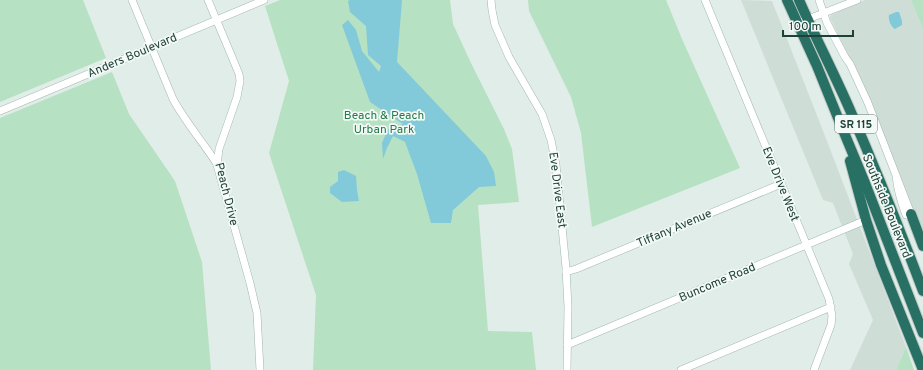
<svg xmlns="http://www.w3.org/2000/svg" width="923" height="370" viewBox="0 0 923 370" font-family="Overpass,sans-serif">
  <rect width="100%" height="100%" fill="#e1ede8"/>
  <g fill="#cfddd7">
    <polygon points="741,0 772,1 820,123 906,347 896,370 850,370 873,320 849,264 853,254 833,203 823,200"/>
    <polygon points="865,0 911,0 923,29 923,236 910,200 893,158 853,66 830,18 831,15"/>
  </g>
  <g fill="#b7e1c3">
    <polygon points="0,0 83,0 106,58 0,102"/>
    <polygon points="280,0 450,0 453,24 471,63 504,129 512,149 519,202 478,205 488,331 532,332 536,370 313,370 316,295 269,153 289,81 265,6"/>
    <polygon points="528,0 666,0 682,39 740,168 592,227 581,133 571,97 529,11"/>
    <polygon points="911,0 923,0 923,29"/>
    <polygon points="112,72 129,114 175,181 202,262 211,370 0,370 0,118"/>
    <polygon points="906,347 914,370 896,370"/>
  </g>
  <g fill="#82cad9">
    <polygon points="350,0 402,0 397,62 486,156 494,172 496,186 479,187 453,210 451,223 431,223 417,174 405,142 393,136 387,148 383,159 382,143 388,129 403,124 370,102 342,25 348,20 356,30 362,51 379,72 381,66 368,55 366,26 350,12 348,1"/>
    <path d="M896,12H899L902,21V25L895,29C891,27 888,20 889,15Z"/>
    <polygon points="344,170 356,176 357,190 359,201 342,202 330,193 330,187 338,181 338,172"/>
  </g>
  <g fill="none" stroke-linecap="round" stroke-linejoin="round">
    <g stroke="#a3b6b0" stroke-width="8">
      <g id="minor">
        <path d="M132,0L173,99C186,123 203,142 217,164"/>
        <polyline points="208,0 232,57 239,74 240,81 237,97 219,149 217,165 250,283 257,313 260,370"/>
        <polyline points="491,0 492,10 495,25 509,57 542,114 551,140 556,165 566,268 568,307 567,370"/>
        <polyline points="705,0 829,299 832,316 831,325 814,370"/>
        <path d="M819,0L827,23L845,57L850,64L868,103L911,214L907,215H906C901,202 897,189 896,175"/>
        <polyline points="798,23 857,0"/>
        <polyline points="0,111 264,0"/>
        <polyline points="566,272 576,269 781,184"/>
        <polyline points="567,345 866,220"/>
        <polyline points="681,370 831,307"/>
      </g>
    </g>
    <g stroke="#c0cac7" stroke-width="12">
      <g id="highway">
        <polyline points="787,0 817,66 838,118 865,183 923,333"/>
        <path d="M799,0C815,37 834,73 850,110C876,170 900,230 923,291"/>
        <polyline points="850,161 866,220 881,265 923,370"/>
        <polyline points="911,214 923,246"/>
      </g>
    </g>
    <use href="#minor" stroke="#fff" stroke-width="7"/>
    <use href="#highway" stroke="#277063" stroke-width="10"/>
  </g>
  <g text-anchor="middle" stroke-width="3.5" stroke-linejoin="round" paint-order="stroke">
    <rect fill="#f2f9f6" stroke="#5e7871" stroke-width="1" x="835" y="115" width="42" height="18" rx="3"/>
    <g font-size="11" font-weight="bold" fill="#1f4038">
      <text x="856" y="128">SR 115</text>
    </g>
    <g font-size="12" fill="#1f4038" stroke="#f2f9f6">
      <text transform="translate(132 55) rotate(-23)" y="4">Anders Boulevard</text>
      <text transform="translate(781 184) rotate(68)" y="4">Eve Drive West</text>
      <text transform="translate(558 190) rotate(83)" y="4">Eve Drive East</text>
      <text transform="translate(227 194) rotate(76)" y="4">Peach Drive</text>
      <text transform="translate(887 206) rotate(68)" y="4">Southside Boulevard</text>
      <text transform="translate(674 228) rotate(-23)" y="4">Tiffany Avenue</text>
      <text transform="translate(717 282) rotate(-23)" y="4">Buncome Road</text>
    </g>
    <g font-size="12" fill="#247c48" stroke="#f2f9f6">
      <text x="384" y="119">Beach &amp; Peach<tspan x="384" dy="14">Urban Park</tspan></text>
    </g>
  </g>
  <path d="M783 30v6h70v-6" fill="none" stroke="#1f4038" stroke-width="2"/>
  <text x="789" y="30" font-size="12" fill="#1f4038" stroke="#f2f9f6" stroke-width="3" paint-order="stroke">100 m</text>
</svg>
